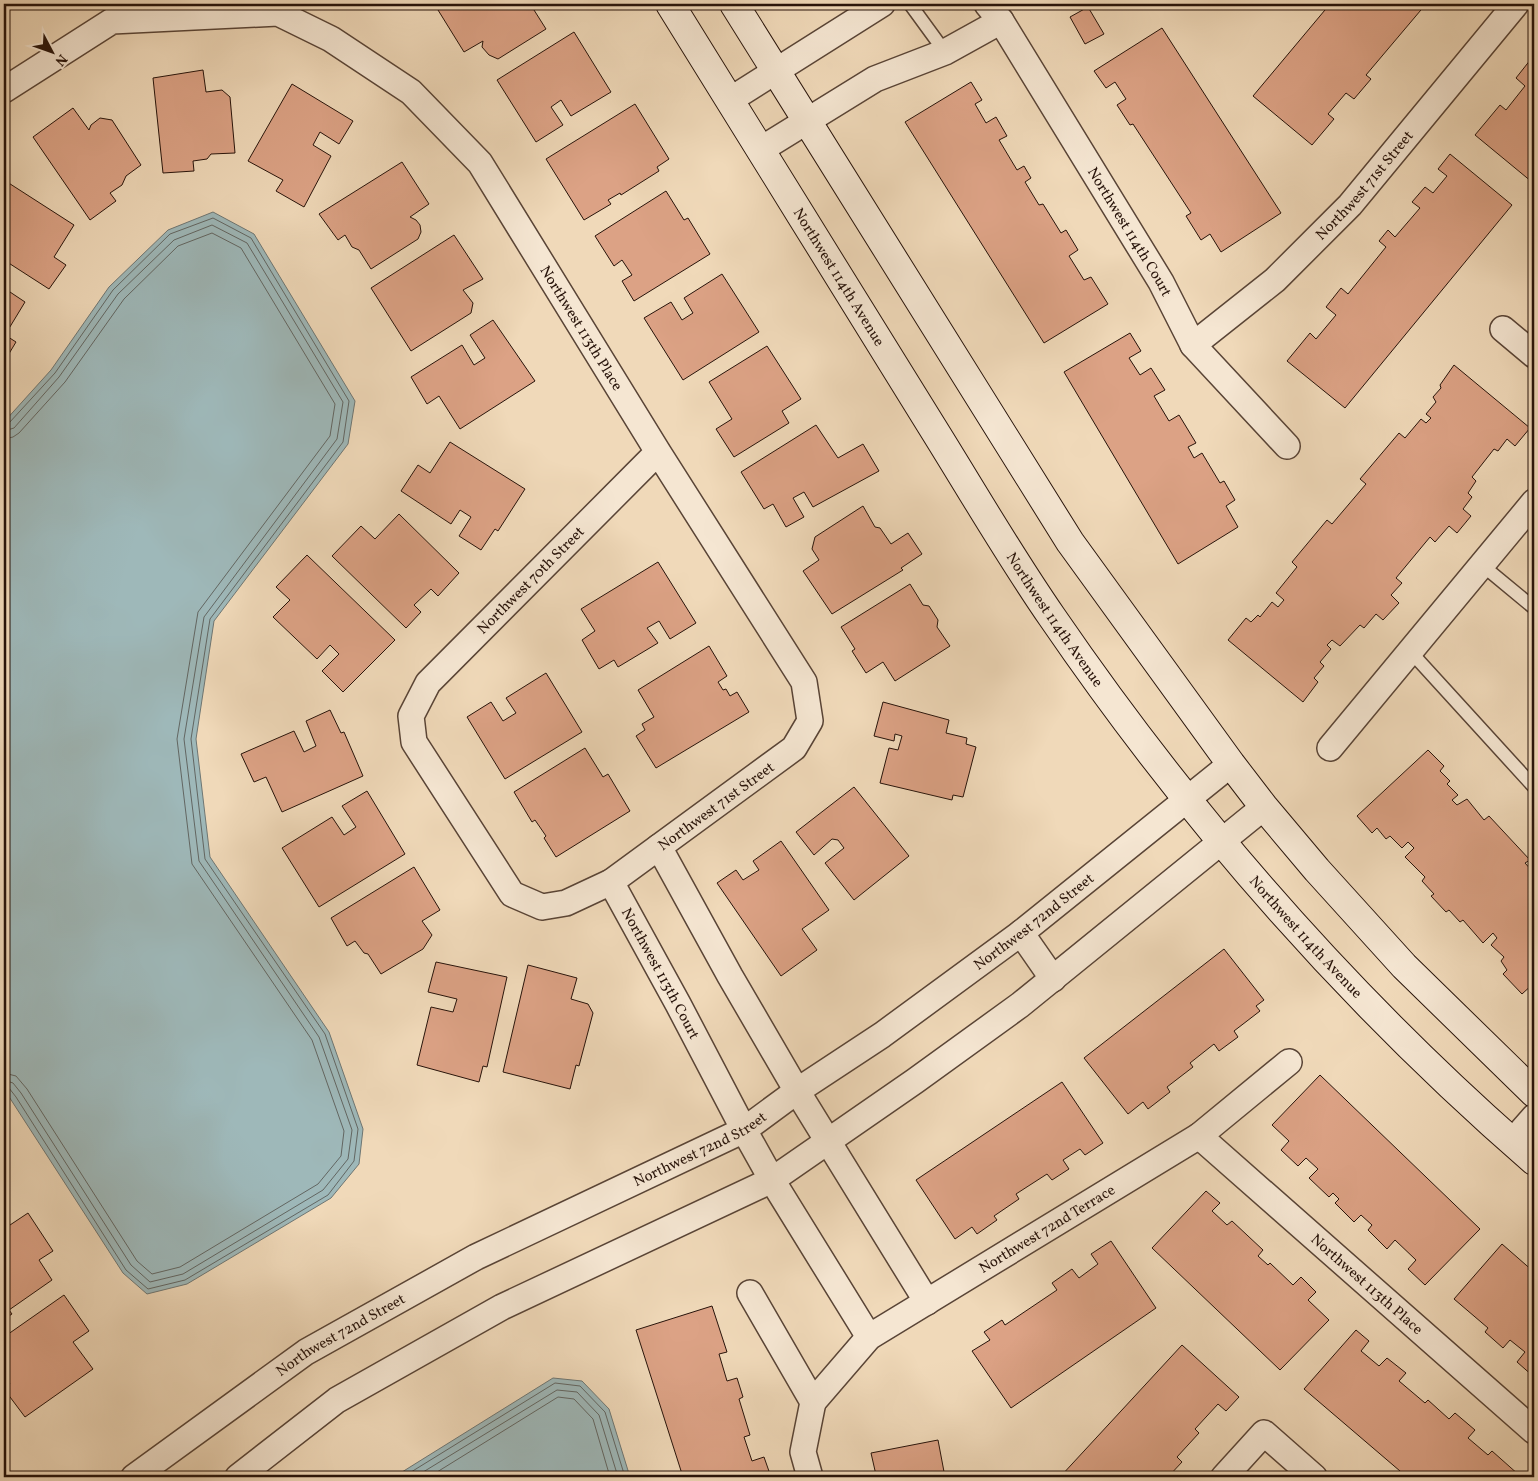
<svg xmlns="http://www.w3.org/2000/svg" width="1538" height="1481" viewBox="0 0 1538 1481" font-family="Vollkorn,serif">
  <rect width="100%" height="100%" fill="#f0d9b9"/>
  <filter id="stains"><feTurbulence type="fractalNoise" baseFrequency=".004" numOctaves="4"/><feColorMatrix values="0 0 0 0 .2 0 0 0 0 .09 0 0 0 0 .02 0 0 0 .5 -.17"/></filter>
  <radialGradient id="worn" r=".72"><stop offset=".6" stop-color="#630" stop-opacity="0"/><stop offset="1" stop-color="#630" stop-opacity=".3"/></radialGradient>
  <g fill="#9eb8b9" stroke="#6e7673">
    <polygon points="213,212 254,234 355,401 348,444 214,621 196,739 210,857 329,1032 363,1129 359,1164 331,1198 187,1284 147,1294 123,1273 4,1089 4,422 51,370 109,287 168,230"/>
    <polygon points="553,1378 582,1381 609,1409 630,1477 394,1477"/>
  </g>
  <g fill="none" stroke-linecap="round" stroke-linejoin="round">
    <g stroke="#626662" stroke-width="1">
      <polyline points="4,425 9,423 55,373 113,290 170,234 213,218 251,238 349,401 343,442 210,619 191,739 205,859 325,1034 358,1129 354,1161 328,1195 185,1280 148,1289 126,1270 16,1097 9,1088 4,1086"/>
      <polyline points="4,431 14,428 59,377 118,294 174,240 212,225 247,243 343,402 337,439 204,617 184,739 199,861 319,1037 352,1130 348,1159 323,1190 183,1274 150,1282 131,1265 21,1093 13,1083 4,1080"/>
      <polyline points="4,439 13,437 19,433 65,382 124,299 178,246 212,233 241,248 335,404 330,436 198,612 177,739 192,864 312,1040 344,1131 341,1156 318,1184 180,1267 152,1274 137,1261 27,1089 16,1076 4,1073"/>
      <polyline points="403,1477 555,1383 580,1386 605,1412 625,1477"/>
      <polyline points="415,1477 557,1390 577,1392 599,1415 618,1477"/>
      <polyline points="429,1477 558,1397 574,1399 593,1419 610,1477"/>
    </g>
  </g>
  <g fill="#dca285" stroke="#27130a">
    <polygon points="448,4 535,4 534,10 546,29 498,59 489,55 482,47 483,41 464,52 438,10"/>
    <polygon points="1330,4 1426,4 1366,75 1371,79 1354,99 1346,93 1328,114 1334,119 1312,145 1253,96"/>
    <polygon points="1088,7 1104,34 1085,44 1070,17"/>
    <polygon points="1162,28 1281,213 1221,252 1210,234 1201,240 1186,216 1191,213 1133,124 1130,125 1117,105 1126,99 1115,82 1106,88 1094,71"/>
    <polygon points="574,32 611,92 571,116 561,100 551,107 563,125 536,142 497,80"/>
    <polygon points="1531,59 1534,62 1534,178 1532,182 1475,135 1500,105 1506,110 1525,86 1516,78"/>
    <polygon points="203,70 206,92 222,90 230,97 235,153 211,154 207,159 193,161 194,171 163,173 153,78"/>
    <polygon points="971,82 982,100 975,104 986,123 996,117 1007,136 999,140 1017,170 1024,166 1031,178 1025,182 1039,205 1043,204 1061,233 1066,230 1078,250 1069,256 1084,280 1091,277 1108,304 1044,343 905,122"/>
    <polygon points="292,84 353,121 339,144 320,132 313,145 331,156 304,207 276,191 283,180 248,161"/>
    <polygon points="635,104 669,159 657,167 659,171 621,195 620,193 608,200 611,204 584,220 546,159"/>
    <polygon points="73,108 89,130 91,125 100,118 112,120 141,165 126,176 122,185 110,193 116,201 90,220 33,137"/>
    <polygon points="1450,154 1512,205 1345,408 1287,361 1310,333 1316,339 1336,315 1326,307 1341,288 1348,294 1386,247 1379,241 1388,230 1395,237 1420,208 1412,202 1425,187 1433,193 1447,176 1438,169"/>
    <polygon points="402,162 429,204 410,217 416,220 420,225 421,232 418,239 371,269 359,250 352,247 345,235 338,240 319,214"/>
    <polygon points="4,180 74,225 54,257 66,265 49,289 4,260 4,248 8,242 4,239"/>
    <polygon points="666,191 684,220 688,218 710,254 634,301 622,281 632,275 622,260 614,266 595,236"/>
    <polygon points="454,235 483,279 463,290 473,303 471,313 411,351 371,288"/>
    <polygon points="722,274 759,332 683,380 644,318 671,302 682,320 693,313 684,298"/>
    <polygon points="4,288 25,302 5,335 16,342 4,362"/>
    <polygon points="493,320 535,381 460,429 439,396 427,404 411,377 462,345 474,365 485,358 470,335"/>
    <polygon points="1130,333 1141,351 1129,358 1140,375 1151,368 1165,390 1154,396 1169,421 1179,415 1196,443 1188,447 1194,458 1202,453 1220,483 1224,481 1235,500 1226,506 1238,527 1178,564 1064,372"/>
    <polygon points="767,346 801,399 782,411 789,423 734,457 716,429 732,419 709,382"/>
    <polygon points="1454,365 1530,428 1515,446 1507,439 1498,451 1494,449 1472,477 1476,481 1468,493 1472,497 1463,509 1471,516 1457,533 1449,526 1435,542 1430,537 1396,578 1402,583 1391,595 1399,603 1383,620 1376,614 1364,628 1360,625 1340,646 1332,640 1327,645 1331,649 1320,662 1324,666 1314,678 1318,682 1303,702 1228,640 1246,618 1251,622 1258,615 1260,617 1272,602 1278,607 1284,600 1276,593 1297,567 1292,562 1327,520 1332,524 1366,484 1360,479 1399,433 1405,438 1421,419 1426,423 1431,418 1426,414 1436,402 1433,397 1441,388 1440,385"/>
    <polygon points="816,425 838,458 863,444 879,471 813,507 804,492 793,498 804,517 786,527 773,504 764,509 741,472"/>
    <polygon points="450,442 525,489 498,531 495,529 481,550 459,536 471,517 460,510 451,524 401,491 418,465 430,473"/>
    <polygon points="863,506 875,527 880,528 891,544 908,533 922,554 901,568 903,570 832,614 803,571 819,560 812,549 815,537"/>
    <polygon points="399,514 459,573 438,596 431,589 414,605 421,612 406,628 332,556 361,526 375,539"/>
    <polygon points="307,555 395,640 343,692 322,671 339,654 330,645 317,659 273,617 290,600 276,587"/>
    <polygon points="658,562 696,623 670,639 659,621 647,628 658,643 618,667 614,660 599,669 582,640 595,631 581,609"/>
    <polygon points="910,584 923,605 929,606 938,620 937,627 950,646 895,681 883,662 866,673 852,651 855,649 841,627"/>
    <polygon points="709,646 727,676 718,682 723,690 726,689 730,696 737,692 749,712 656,768 636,736 645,730 642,724 654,717 638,690"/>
    <polygon points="546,673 582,732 505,779 467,717 491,702 503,721 516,713 506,698"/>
    <polygon points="883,702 949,720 946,733 967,738 966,744 976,747 963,797 953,795 952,800 880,783 889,748 898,750 902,736 895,734 894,741 874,736"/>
    <polygon points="330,710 341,733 344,732 363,776 282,812 266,777 254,782 241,754 294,731 304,752 316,746 306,721"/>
    <polygon points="585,748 603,777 608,774 630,811 556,857 544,838 546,836 535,820 532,822 514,792"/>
    <polygon points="1428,750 1444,766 1440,771 1450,781 1447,784 1458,795 1452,800 1457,805 1467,799 1484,820 1489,816 1530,860 1525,863 1534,873 1534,983 1522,994 1503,974 1507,970 1501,961 1504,957 1491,945 1497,938 1493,933 1483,943 1463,920 1460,922 1449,910 1446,912 1431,896 1434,894 1422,881 1425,877 1405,857 1414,848 1408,842 1402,848 1390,836 1386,839 1377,828 1372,833 1357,816"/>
    <polygon points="854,787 909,856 854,900 825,863 844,848 838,840 832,839 814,855 796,832"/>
    <polygon points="367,791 405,854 319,907 282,848 332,817 344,835 356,827 342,806"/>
    <polygon points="781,841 829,910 802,929 817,950 781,976 717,883 736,870 743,880 759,870 753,861"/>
    <polygon points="414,867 440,910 422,921 432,935 423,949 381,974 368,954 364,953 355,941 347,946 331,918"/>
    <polygon points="1224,949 1264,1000 1256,1006 1260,1011 1234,1031 1238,1037 1219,1051 1214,1044 1190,1063 1193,1067 1167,1087 1170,1092 1148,1109 1143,1102 1128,1114 1084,1058"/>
    <polygon points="436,962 507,977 487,1067 483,1066 479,1082 417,1065 431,1007 453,1012 457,999 428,992"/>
    <polygon points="528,965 577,978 571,999 588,1004 593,1013 579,1066 576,1065 570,1089 503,1072"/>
    <polygon points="1320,1075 1480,1229 1425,1285 1408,1269 1416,1260 1395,1240 1387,1249 1368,1230 1372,1225 1361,1215 1354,1222 1335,1203 1339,1199 1333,1193 1329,1197 1309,1178 1318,1169 1306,1158 1298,1166 1281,1150 1289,1141 1272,1125"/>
    <polygon points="1062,1082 1103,1143 1085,1155 1080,1149 1063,1160 1069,1169 1052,1180 1047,1174 1016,1194 1019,1199 994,1216 997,1220 977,1234 972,1227 955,1239 916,1180"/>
    <polygon points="1206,1191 1220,1203 1212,1211 1227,1225 1232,1221 1263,1250 1258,1256 1268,1265 1270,1263 1293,1285 1301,1277 1316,1292 1308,1300 1329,1320 1280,1370 1152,1248"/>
    <polygon points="28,1213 53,1251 39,1260 52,1280 9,1310 12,1314 4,1319 4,1229"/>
    <polygon points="1111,1241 1156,1308 1011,1408 972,1351 990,1340 984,1332 1002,1320 1005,1325 1057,1290 1052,1283 1072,1269 1079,1278 1098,1264 1091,1254"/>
    <polygon points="1502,1244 1534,1272 1534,1377 1517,1362 1525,1352 1510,1340 1503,1348 1485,1332 1488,1328 1454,1299"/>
    <polygon points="64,1295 89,1331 73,1342 93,1369 25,1417 4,1389 10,1384 4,1376 4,1337"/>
    <polygon points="712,1306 727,1352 719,1354 727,1381 737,1378 743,1397 739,1399 750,1435 744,1437 752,1461 764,1457 771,1477 683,1477 636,1330"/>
    <polygon points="1356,1330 1369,1341 1361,1351 1379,1366 1387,1358 1406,1373 1399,1381 1425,1403 1428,1400 1449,1419 1455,1413 1475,1430 1468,1438 1488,1455 1492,1451 1519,1475 1517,1477 1407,1477 1304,1389"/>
    <polygon points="1182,1345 1239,1397 1226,1411 1218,1404 1195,1429 1199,1433 1177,1457 1182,1462 1168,1477 1163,1477 1157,1472 1152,1477 1060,1477"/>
    <polygon points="938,1440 945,1477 865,1477 876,1475 871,1453"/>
  </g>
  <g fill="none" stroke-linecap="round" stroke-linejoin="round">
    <g stroke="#594436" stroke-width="15">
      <g id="lane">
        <polyline points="910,4 945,52"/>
        <polyline points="1482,565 1534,608"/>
        <polyline points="1410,651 1534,787"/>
      </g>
    </g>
    <g stroke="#594436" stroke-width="28">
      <g id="street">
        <path id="s1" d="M987,4L1001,21L1161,282L1193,345L1287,446"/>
        <path id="s2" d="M4,90L112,21L278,13L331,39L411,92L480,163L658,452L804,682L810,721L794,748L611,882L566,903L542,907L512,894L414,742L411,716L428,683L658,452"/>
        <polyline points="730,100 882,4"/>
        <polyline points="760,150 875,79 945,52 1001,21"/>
        <polyline points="1503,329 1534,355"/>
        <path id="s3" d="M1193,345L1275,280L1350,205L1516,4"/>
        <polyline points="1330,748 1534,502"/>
        <polyline points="659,847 730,976 797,1091 927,1302"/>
        <path id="s4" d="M611,882L678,1004L744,1130L772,1180L869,1337"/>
        <polyline points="1021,933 1053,979"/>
        <path id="s5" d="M1199,1136L1534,1431"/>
        <polyline points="1512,1142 1534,1117"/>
        <polyline points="750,1293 813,1402 803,1452 810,1477"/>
        <path id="s6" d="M813,1402L869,1337L1199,1136L1289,1062"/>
        <path id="s7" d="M134,1477L306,1352L476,1257L744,1130L797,1091L882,1035L1021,933L1231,764"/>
        <polyline points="238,1477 337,1400 502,1307 772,1180 915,1081 1020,1005 1264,807"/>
        <polyline points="1224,1477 1264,1433 1314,1477"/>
      </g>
    </g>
    <g stroke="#27130a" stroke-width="30">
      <g id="secondary">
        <path id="s8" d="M670,4C757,144 844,285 931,425C971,489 1009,555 1052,617C1189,817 1351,1002 1534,1161"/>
        <polyline points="734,4 1070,542 1231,764 1264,807 1317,870 1404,966 1534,1093"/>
      </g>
    </g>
    <use href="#lane" stroke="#f5e6d2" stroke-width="12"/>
    <use href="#street" stroke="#f5e6d2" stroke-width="25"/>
    <use href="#secondary" stroke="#f5e6d2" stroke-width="28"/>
  </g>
  <g text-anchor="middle" stroke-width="4" stroke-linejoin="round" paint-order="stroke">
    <g font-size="15" fill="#27130a" stroke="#f5e6d2">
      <text dy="5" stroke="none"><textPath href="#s3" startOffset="235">Northwest 71st Street</textPath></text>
      <text dy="5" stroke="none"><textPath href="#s1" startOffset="269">Northwest 114th Court</textPath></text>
      <text dy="5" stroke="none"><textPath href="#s8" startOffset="321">Northwest 114th Avenue</textPath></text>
      <text dy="5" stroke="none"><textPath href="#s2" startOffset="742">Northwest 113th Place</textPath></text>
      <text dy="5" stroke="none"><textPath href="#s2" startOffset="1954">Northwest 70th Street</textPath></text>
      <text dy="5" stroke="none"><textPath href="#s8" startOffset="726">Northwest 114th Avenue</textPath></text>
      <text transform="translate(716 806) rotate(-36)" y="5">Northwest 71st Street</text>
      <text dy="5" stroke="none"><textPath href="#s7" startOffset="1061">Northwest 72nd Street</textPath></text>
      <text dy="5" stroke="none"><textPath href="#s8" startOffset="1131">Northwest 114th Avenue</textPath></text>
      <text dy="5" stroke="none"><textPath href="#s4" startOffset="104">Northwest 113th Court</textPath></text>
      <text dy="5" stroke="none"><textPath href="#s7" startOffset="656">Northwest 72nd Street</textPath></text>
      <text dy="5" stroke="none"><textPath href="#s6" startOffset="294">Northwest 72nd Terrace</textPath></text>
      <text dy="5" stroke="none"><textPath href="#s5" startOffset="224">Northwest 113th Place</textPath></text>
      <text dy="5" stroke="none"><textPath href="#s7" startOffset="251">Northwest 72nd Street</textPath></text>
    </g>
  </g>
  <rect width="1538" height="1481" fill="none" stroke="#f0d9b9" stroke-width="20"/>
  <rect x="5" y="5" width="1528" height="1471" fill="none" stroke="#27130a" stroke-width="2.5"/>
  <rect x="10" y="10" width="1518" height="1461" fill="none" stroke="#27130a"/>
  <g transform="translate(52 52) rotate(131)" stroke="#f5e6d2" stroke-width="4" paint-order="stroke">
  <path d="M0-4L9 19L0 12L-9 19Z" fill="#27130a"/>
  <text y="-8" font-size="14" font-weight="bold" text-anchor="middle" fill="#27130a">N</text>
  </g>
  <rect width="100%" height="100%" filter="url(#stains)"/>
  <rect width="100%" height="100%" fill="url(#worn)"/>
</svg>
